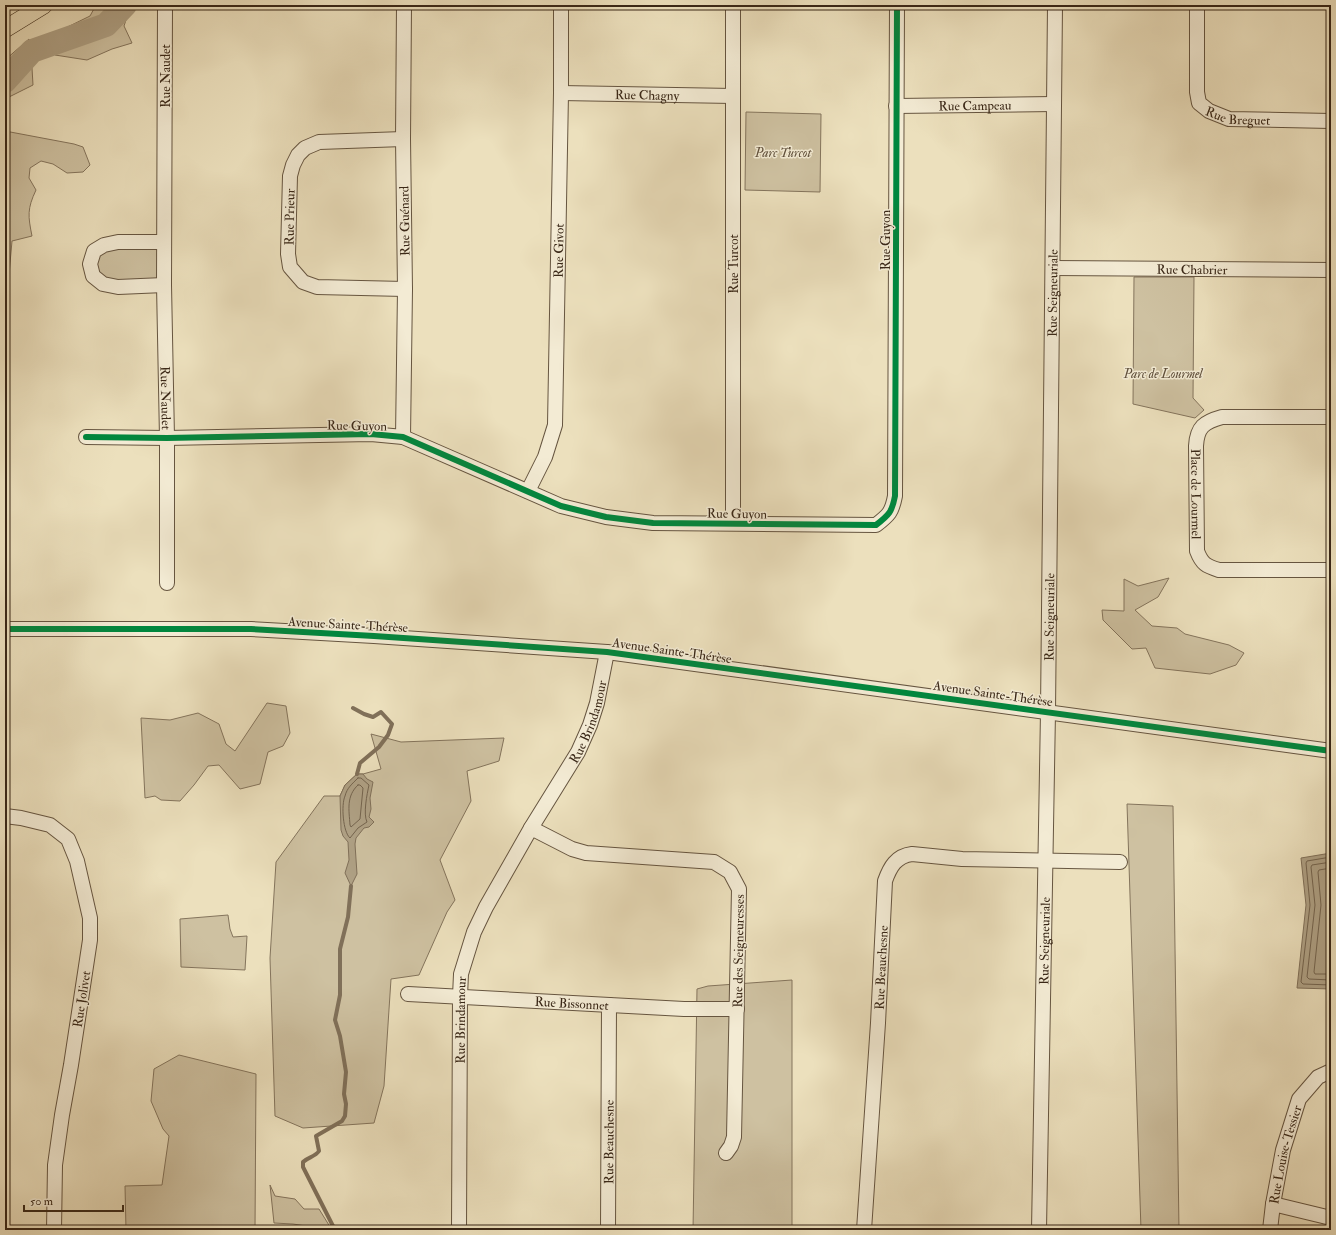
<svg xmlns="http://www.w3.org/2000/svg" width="1336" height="1235" viewBox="0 0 1336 1235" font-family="'IM FELL Double Pica',serif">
  <rect width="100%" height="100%" fill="#ece0bd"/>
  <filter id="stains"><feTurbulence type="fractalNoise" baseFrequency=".005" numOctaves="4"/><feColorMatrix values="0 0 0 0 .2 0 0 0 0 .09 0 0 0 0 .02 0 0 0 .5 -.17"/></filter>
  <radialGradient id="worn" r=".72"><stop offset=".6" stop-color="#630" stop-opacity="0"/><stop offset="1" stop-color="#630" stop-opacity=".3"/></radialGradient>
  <g fill="#cec1a1" stroke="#84745c">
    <polygon points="96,5 131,5 124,26 132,43 112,49 87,60 55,55 47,37 90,16"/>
    <polygon points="29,39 34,62 32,68 33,85 5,99 5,60"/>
    <polygon points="746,112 821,114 820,192 745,190"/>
    <path d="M5,131L74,144L83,147L90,165L83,172L67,173L53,164L41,161L30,168L29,178L36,190C27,209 28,216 32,236L12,241L5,320Z"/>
    <polygon points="164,242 164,285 118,287 93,276 94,251"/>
    <polygon points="1134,277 1194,277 1193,398 1204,410 1195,418 1133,404"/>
    <polygon points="1169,578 1158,597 1135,610 1152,626 1177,628 1185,634 1229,645 1244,653 1236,665 1210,674 1155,668 1146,648 1132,649 1103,620 1102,610 1124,611 1124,579 1138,586"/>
    <polygon points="267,703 286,706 290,733 283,746 268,752 260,784 240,789 219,765 208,766 194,785 180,801 161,800 155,796 145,798 141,718 170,720 198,713 219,724 226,744 235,751"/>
    <polygon points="371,734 401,742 504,738 499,761 467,771 471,801 440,860 455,900 447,912 419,975 391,979 384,1086 374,1123 303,1128 275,1116 270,958 276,862 324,796 340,796 345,785 357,774 363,774 381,769"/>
    <polygon points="1127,804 1173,806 1179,1230 1141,1230"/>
    <polygon points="228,915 230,929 233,937 247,936 245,970 181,967 180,919"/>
    <polygon points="792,980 792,1230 693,1230 697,989 708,986"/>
    <polygon points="179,1055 256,1074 255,1230 126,1230 125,1186 162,1185 169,1136 163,1129 151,1101 154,1069"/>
    <polygon points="270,1185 275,1196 295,1199 304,1209 319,1209 332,1230 310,1230 306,1226 293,1224 274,1223"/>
  </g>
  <g fill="#afa185" stroke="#807059">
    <polygon points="357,774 363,774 367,779 373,782 370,798 371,809 369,817 374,822 369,827 364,828 356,838 355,844 357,874 351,886 345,873 349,860 348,842 343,836 341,830 340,796 345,785"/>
    <polygon points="1331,853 1331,989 1297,988 1306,905 1301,858"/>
  </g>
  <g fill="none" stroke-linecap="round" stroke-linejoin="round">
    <g stroke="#74644e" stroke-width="1">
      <path d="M358,778H361L369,785C367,794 363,814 367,822L358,828L350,838C343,832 341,805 345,796C347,788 352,784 358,778Z"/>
      <path d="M358,785H360L363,788L360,819L351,827L350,825C349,810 346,796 358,785Z"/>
      <polyline points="1331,857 1307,861 1306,863 1310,905 1301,982 1303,984 1331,985"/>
      <polyline points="1331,862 1312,865 1311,867 1315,905 1307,977 1309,979 1331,980"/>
      <polyline points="1331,868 1319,870 1318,872 1321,905 1314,972 1315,974 1331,974"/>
    </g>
    <g stroke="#807059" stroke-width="4">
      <polyline points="353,708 364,714 373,717 381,712 392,724 388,735 379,747 360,763 357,774"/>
      <path d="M335,1230L303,1167V1162C308,1157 315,1157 319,1151L316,1136L342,1121L345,1116L346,1104L344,1094L346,1072L340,1036L335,1020L340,995V949L348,917L351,886"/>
    </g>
    <polyline stroke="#afa185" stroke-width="24" points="5,81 32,51 106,25 125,5"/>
    <g stroke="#665540" stroke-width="16">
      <g id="minor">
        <path id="s1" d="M165,5L164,285L167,438V583"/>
        <path id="s2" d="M1197,5V92L1199,103L1209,111L1229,119L1331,121"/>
        <path id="s3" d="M561,93L733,96"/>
        <path id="s4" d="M896,106L1054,104"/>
        <polyline points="403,139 319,142 305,148 298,155 293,165 290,176 288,254 290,267 303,282 317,287 405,289"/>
        <path id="s5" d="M1053,268L1331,270"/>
        <polyline points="164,285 118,287 103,284 93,276 90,264 94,251 104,245 118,242 164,242"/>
        <path id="s6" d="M1331,417H1222C1204,422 1197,427 1196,446L1197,551C1202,564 1206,566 1219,570H1331"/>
        <path d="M86,437L167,438L371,434L403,437L561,506L606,517L653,523L876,525C889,515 892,512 895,496L897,5"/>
        <polyline points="403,437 405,289 403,139 404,5"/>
        <path id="s7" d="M528,491L545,457L555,425L561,93V5"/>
        <polyline points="733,523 733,5"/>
        <polyline points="5,629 251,629 374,636 607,652 1331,751"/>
        <polyline points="5,816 21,818 50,825 68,839 77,861 90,918 90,940 71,1065 62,1115 55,1165 54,1230"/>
        <polyline points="531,828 572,849 586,853 714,862 730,872 739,889 734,1137 731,1146 726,1153"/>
        <path id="s8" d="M408,994L684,1009H737"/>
        <polyline points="1273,1204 1331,1218"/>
        <path id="s9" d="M459,1230L460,996L461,974L474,932L486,907L531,828L578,752L590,725L597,703L607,652"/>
        <path id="s10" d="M608,1230L609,1005"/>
        <path id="s11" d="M864,1230L878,1023L885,881C890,867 896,856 912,854L962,859L1120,862"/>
        <path id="s12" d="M1039,1230L1048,712L1055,5"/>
        <path id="s13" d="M1270,1230L1273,1204L1283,1150L1299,1099L1318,1077L1331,1071"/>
      </g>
    </g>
    <g stroke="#392717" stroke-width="18">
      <polyline id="major" points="5,29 44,5"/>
    </g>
    <use href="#minor" stroke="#f3ebd4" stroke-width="14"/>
    <use href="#major" stroke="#ece0bd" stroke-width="17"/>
    <g stroke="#f3ebd4" stroke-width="8">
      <g id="cycleway">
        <path d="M86,437L167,438L371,434L403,437L561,506L606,517L653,523L876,525C889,515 892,512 895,496L897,5"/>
        <polyline points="5,629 251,629 374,636 607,652 1331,751"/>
      </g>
    </g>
    <use href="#cycleway" stroke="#00873e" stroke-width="6"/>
  </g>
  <g text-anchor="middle" stroke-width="3" stroke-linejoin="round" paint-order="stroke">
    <g font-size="13" fill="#392717" stroke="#f3ebd4">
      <text transform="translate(165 76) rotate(-90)" y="5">Rue Naudet</text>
      <text dy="5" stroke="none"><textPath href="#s3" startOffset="86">Rue Chagny</textPath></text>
      <text dy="5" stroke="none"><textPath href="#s4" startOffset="79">Rue Campeau</textPath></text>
      <text dy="5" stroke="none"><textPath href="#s2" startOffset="141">Rue Breguet</textPath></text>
      <text transform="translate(289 217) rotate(-89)" y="5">Rue Prieur</text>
      <text transform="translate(404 221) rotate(-91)" y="5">Rue Guénard</text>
      <text transform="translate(885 240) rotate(-90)" y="5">Rue Guyon</text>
      <text dy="5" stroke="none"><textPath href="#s7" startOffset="246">Rue Givot</textPath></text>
      <text transform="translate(733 264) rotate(-90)" y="5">Rue Turcot</text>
      <text dy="5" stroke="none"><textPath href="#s5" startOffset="139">Rue Chabrier</textPath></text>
      <text dy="5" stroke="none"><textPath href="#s12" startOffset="937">Rue Seigneuriale</textPath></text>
      <text dy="5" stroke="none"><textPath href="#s1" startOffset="393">Rue Naudet</textPath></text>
      <text transform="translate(357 425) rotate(1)" y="5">Rue Guyon</text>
      <text dy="5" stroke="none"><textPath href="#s6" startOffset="200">Place de Lourmel</textPath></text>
      <text transform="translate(737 513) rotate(1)" y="5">Rue Guyon</text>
      <text dy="5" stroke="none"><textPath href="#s12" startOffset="613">Rue Seigneuriale</textPath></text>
      <text transform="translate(348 624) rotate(3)" y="5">Avenue Sainte-Thérèse</text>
      <text transform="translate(672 650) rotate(8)" y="5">Avenue Sainte-Thérèse</text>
      <text transform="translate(993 693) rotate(8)" y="5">Avenue Sainte-Thérèse</text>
      <text dy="5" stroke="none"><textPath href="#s9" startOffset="540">Rue Brindamour</textPath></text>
      <text dy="5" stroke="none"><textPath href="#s12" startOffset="289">Rue Seigneuriale</textPath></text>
      <text transform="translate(738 951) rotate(-89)" y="5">Rue des Seigneuresses</text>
      <text dy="5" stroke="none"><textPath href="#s11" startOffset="263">Rue Beauchesne</textPath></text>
      <text transform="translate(81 999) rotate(-81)" y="5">Rue Jolivet</text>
      <text dy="5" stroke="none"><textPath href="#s8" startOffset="164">Rue Bissonnet</textPath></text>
      <text dy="5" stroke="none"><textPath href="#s9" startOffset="210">Rue Brindamour</textPath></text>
      <text dy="5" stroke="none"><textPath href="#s10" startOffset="88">Rue Beauchesne</textPath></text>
      <text dy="5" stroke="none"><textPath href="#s13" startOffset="77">Rue Louise-Tessier</textPath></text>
    </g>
    <g font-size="13" font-style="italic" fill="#5e4e3a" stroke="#f3ebd4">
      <text x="783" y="157">Parc Turcot</text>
      <text x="1163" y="378">Parc de Lourmel</text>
    </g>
  </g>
  <rect width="1336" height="1235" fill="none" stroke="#ece0bd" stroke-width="20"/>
  <rect x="6" y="6" width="1324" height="1223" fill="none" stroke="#392717" stroke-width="2"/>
  <rect x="10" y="10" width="1316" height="1215" fill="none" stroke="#392717"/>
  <path d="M24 1205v6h99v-6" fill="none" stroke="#392717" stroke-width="2"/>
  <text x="30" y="1205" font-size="12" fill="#392717" stroke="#f3ebd4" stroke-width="3" paint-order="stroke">50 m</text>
  <rect width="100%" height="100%" filter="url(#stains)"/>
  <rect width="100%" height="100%" fill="url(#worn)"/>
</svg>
